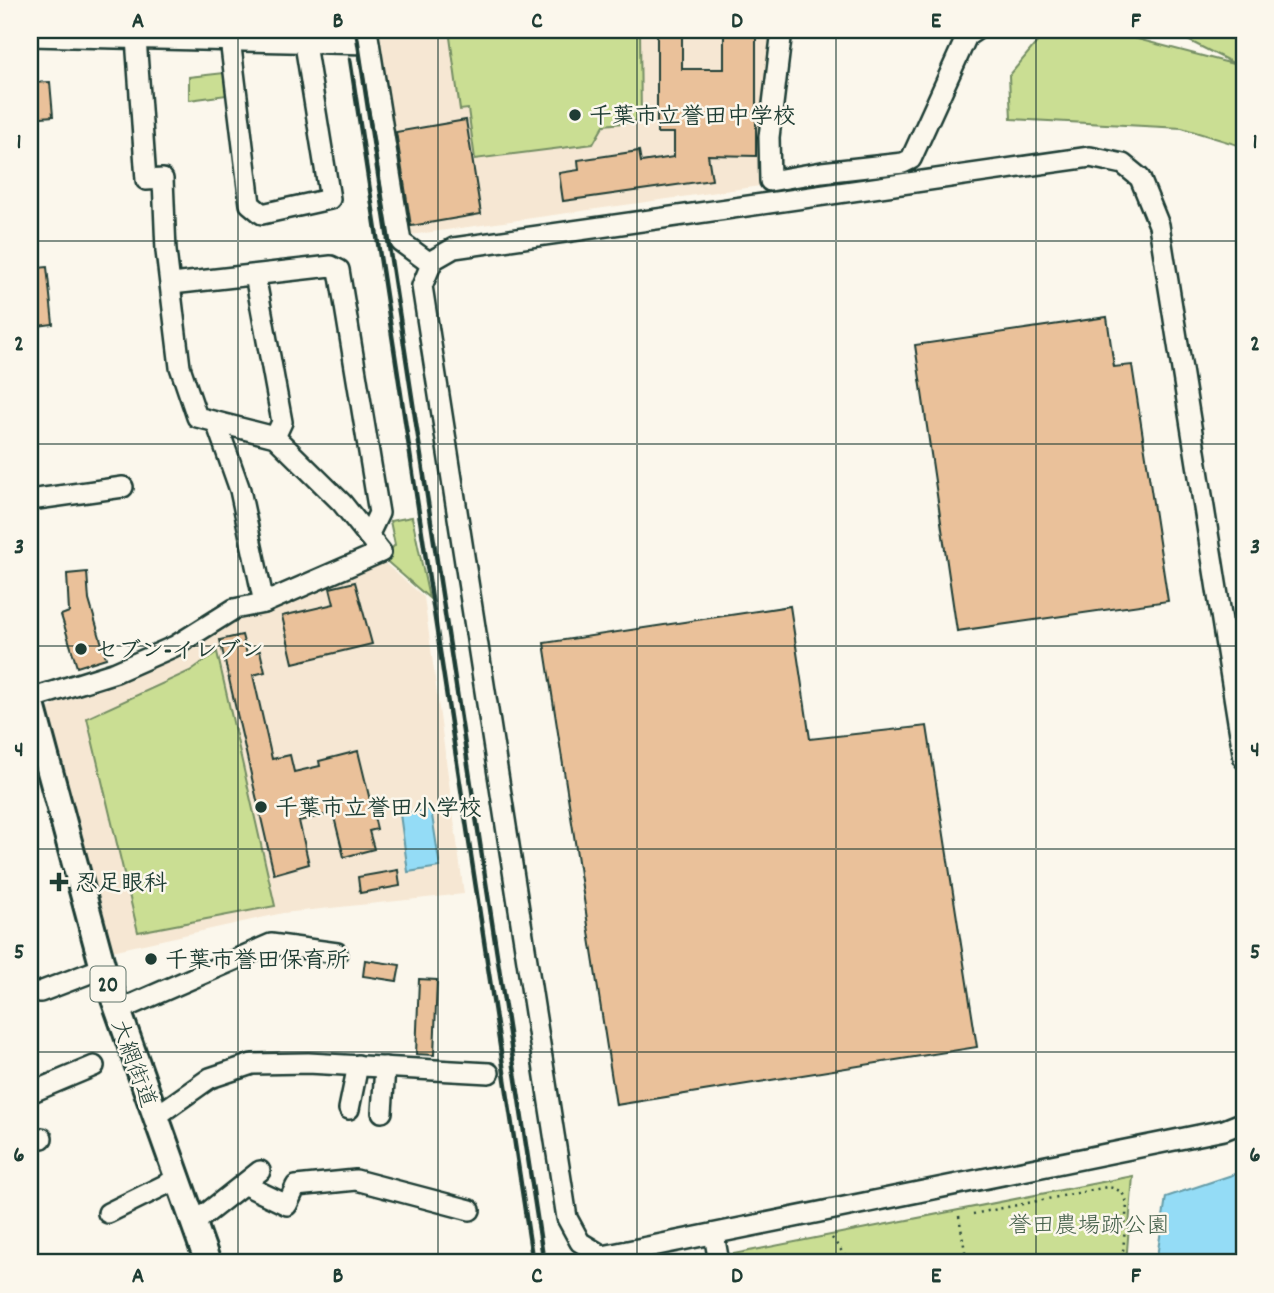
<svg xmlns="http://www.w3.org/2000/svg" width="1274" height="1293" viewBox="0 0 1274 1293" font-family="Dekko,'Klee One',sans-serif">
  <rect width="100%" height="100%" fill="#fbf7ec"/>
  <filter id="ink" filterUnits="userSpaceOnUse"><feTurbulence type="fractalNoise" baseFrequency=".0143" numOctaves="2"/><feDisplacementMap in="SourceGraphic" scale="14" xChannelSelector="R" yChannelSelector="G"/><feConvolveMatrix kernelMatrix="1 2 1 2 8 2 1 2 1" color-interpolation-filters="sRGB"/></filter>
  <g filter="url(#ink)">
    <g fill="#f6e7d3">
      <polygon points="372,30 773,30 765,180 760,186 403,236"/>
      <polygon points="381,560 424,597 464,894 283,913 112,951 46,720 49,709 57,702 107,687 171,658 214,629"/>
    </g>
    <g fill="#cade93" stroke="#748e64" stroke-width="2">
      <polygon points="449,30 640,30 641,121 604,125 593,144 475,159 468,109 460,110"/>
      <polygon points="1047,30 1103,30 1237,65 1168,30 1244,30 1244,147 1182,128 1011,119 1009,76"/>
      <polygon points="224,73 227,95 189,100 189,77"/>
      <polygon points="412,517 429,598 383,558 395,545 390,521"/>
      <polygon points="217,652 275,906 138,932 87,718 190,671"/>
      <polygon points="1133,1176 1126,1263 725,1263 723,1256"/>
    </g>
    <g fill="#94dcf6" stroke="#659ca8" stroke-width="2">
      <polygon points="431,809 440,867 408,872 400,814"/>
      <polygon points="1244,1171 1244,1263 1156,1263 1166,1197"/>
    </g>
    <g fill="#eac19a" stroke="#1f3d34" stroke-width="2">
      <polygon points="657,30 682,30 682,69 724,69 724,30 756,30 756,156 708,155 712,180 563,201 559,173 579,170 578,160 639,151 641,162 674,157 674,133 657,133"/>
      <polygon points="50,82 53,116 30,118 30,83"/>
      <polygon points="466,120 481,214 411,226 396,132"/>
      <polygon points="47,267 53,324 30,327 30,269"/>
      <polygon points="1107,317 1114,367 1132,365 1168,601 957,631 915,345"/>
      <polygon points="87,572 89,600 106,658 77,667 61,615 69,612 67,574"/>
      <polygon points="355,582 372,644 293,663 282,616 334,604 330,588"/>
      <polygon points="790,606 810,739 927,726 977,1047 616,1105 544,643"/>
      <polygon points="242,635 247,654 260,651 265,672 253,675 272,759 290,755 294,772 320,766 319,761 358,751 377,829 369,831 374,849 344,857 333,813 299,821 309,864 274,874 220,640"/>
      <polygon points="398,870 400,886 360,893 358,877"/>
      <polygon points="365,960 400,965 397,981 363,976"/>
      <polygon points="419,979 437,980 434,1055 416,1054"/>
    </g>
    <g fill="none" stroke-linecap="round" stroke-linejoin="round">
      <g stroke="#1f3d34" stroke-width="24">
        <g id="minor">
          <polyline points="367,30 401,242 431,264"/>
          <polyline points="782,30 769,137 770,181 822,172 903,163 911,159 967,36 976,30"/>
          <polyline points="30,36 369,44"/>
          <polyline points="230,39 250,204 262,214 330,199 305,44"/>
          <polyline points="255,275 282,422 275,437"/>
          <polyline points="172,284 331,266 339,270 379,513 368,536"/>
          <polyline points="216,422 240,490 264,603"/>
          <polyline points="30,500 123,487"/>
          <polyline points="30,699 116,672 175,646 234,609 264,603 381,552 342,503 275,437 197,417 180,367 166,251 163,179 146,180 136,38"/>
          <polyline points="1244,759 1159,225 1140,178 1123,164 1090,157 454,248 433,260 422,286 567,1218 580,1242 603,1256 1224,1130 1244,1122"/>
          <polyline points="40,992 103,968"/>
          <polyline points="117,1011 271,944 337,953"/>
          <polyline points="30,1093 94,1066"/>
          <polyline points="349,1109 358,1065"/>
          <polyline points="382,1112 385,1067"/>
          <polyline points="155,1117 210,1078 252,1064 308,1063 489,1073"/>
          <polyline points="30,1139 42,1138"/>
          <polyline points="245,1185 287,1205 296,1186 356,1180 470,1210"/>
          <polyline points="108,1213 177,1179"/>
          <polyline points="193,1224 260,1171"/>
          <polyline points="714,1234 719,1263"/>
        </g>
      </g>
      <g stroke="#1f3d34" stroke-width="30">
        <polyline id="major" points="30,697 103,968 208,1263"/>
      </g>
      <g stroke="#1f3d34" stroke-width="2.5" stroke-dasharray="2 5" stroke-linecap="butt">
        <path d="M973,1214L1107,1187C1118,1188 1125,1193 1127,1204L1122,1263"/>
        <polyline points="959,1216 967,1263"/>
        <polyline points="832,1238 846,1257 869,1263"/>
      </g>
      <use href="#minor" stroke="#fbf7ec" stroke-width="19"/>
      <use href="#major" stroke="#fbf7ec" stroke-width="24"/>
      <g stroke="#1f3d34" stroke-width="4.5">
        <polyline points="356,30 544,1263"/>
        <polyline points="350,59 533,1263"/>
      </g>
    </g>
  </g>
  <path fill="none" stroke="#1f3d34" stroke-width="2" stroke-opacity="0.55" d="M238,30V1263M438,30V1263M637,30V1263M836,30V1263M1036,30V1263M30,241H1244M30,444H1244M30,646H1244M30,849H1244M30,1052H1244"/>
  <g fill="#1f3d34" stroke="#fbf7ec" stroke-width="2.5">
    <circle cx="575" cy="115" r="7"/>
    <circle cx="81" cy="649" r="7"/>
    <circle cx="261" cy="807" r="7"/>
    <path d="M55.5 871.5h7v7h7v7h-7v7h-7v-7h-7v-7h7z"/>
    <circle cx="151" cy="959" r="7"/>
  </g>
  <g text-anchor="middle" stroke-width="5" stroke-linejoin="round" paint-order="stroke">
    <rect fill="#fbf7ec" stroke="#61756b" stroke-width="2" x="90.5" y="966.5" width="35" height="35" rx="5"/>
    <g font-size="21" font-weight="bold" fill="#1f3d34">
      <text x="108" y="991">20</text>
    </g>
    <g font-size="23" font-weight="bold" fill="#1f3d34" stroke="#fbf7ec" text-anchor="start">
      <text x="589" y="123">千葉市立誉田中学校</text>
      <text x="95" y="657">セブン-イレブン</text>
      <text x="275" y="815">千葉市立誉田小学校</text>
      <text x="75" y="890">忍足眼科</text>
      <text x="165" y="967">千葉市誉田保育所</text>
    </g>
    <g font-size="23" fill="#1f3d34" stroke="#fbf7ec">
      <text transform="translate(135 1063) rotate(70)" y="8">大網街道</text>
    </g>
    <g font-size="23" fill="#415d47" stroke="#fbf7ec">
      <text x="1089" y="1232">誉田農場跡公園</text>
    </g>
  </g>
  <rect width="1274" height="1293" fill="none" stroke="#fbf7ec" stroke-width="77"/>
  <rect x="38" y="38" width="1198" height="1216" fill="none" stroke="#1f3d34" stroke-width="2.5"/>
  <g font-size="23" text-anchor="middle" font-weight="bold" fill="#1f3d34">
    <text x="138" y="27">A</text>
    <text x="338" y="27">B</text>
    <text x="537" y="27">C</text>
    <text x="737" y="27">D</text>
    <text x="936" y="27">E</text>
    <text x="1136" y="27">F</text>
    <text x="19" y="148">1</text>
    <text x="1255" y="148">1</text>
    <text x="19" y="350">2</text>
    <text x="1255" y="350">2</text>
    <text x="19" y="553">3</text>
    <text x="1255" y="553">3</text>
    <text x="19" y="756">4</text>
    <text x="1255" y="756">4</text>
    <text x="19" y="958">5</text>
    <text x="1255" y="958">5</text>
    <text x="19" y="1161">6</text>
    <text x="1255" y="1161">6</text>
    <text x="138" y="1282">A</text>
    <text x="338" y="1282">B</text>
    <text x="537" y="1282">C</text>
    <text x="737" y="1282">D</text>
    <text x="936" y="1282">E</text>
    <text x="1136" y="1282">F</text>
  </g>
</svg>
